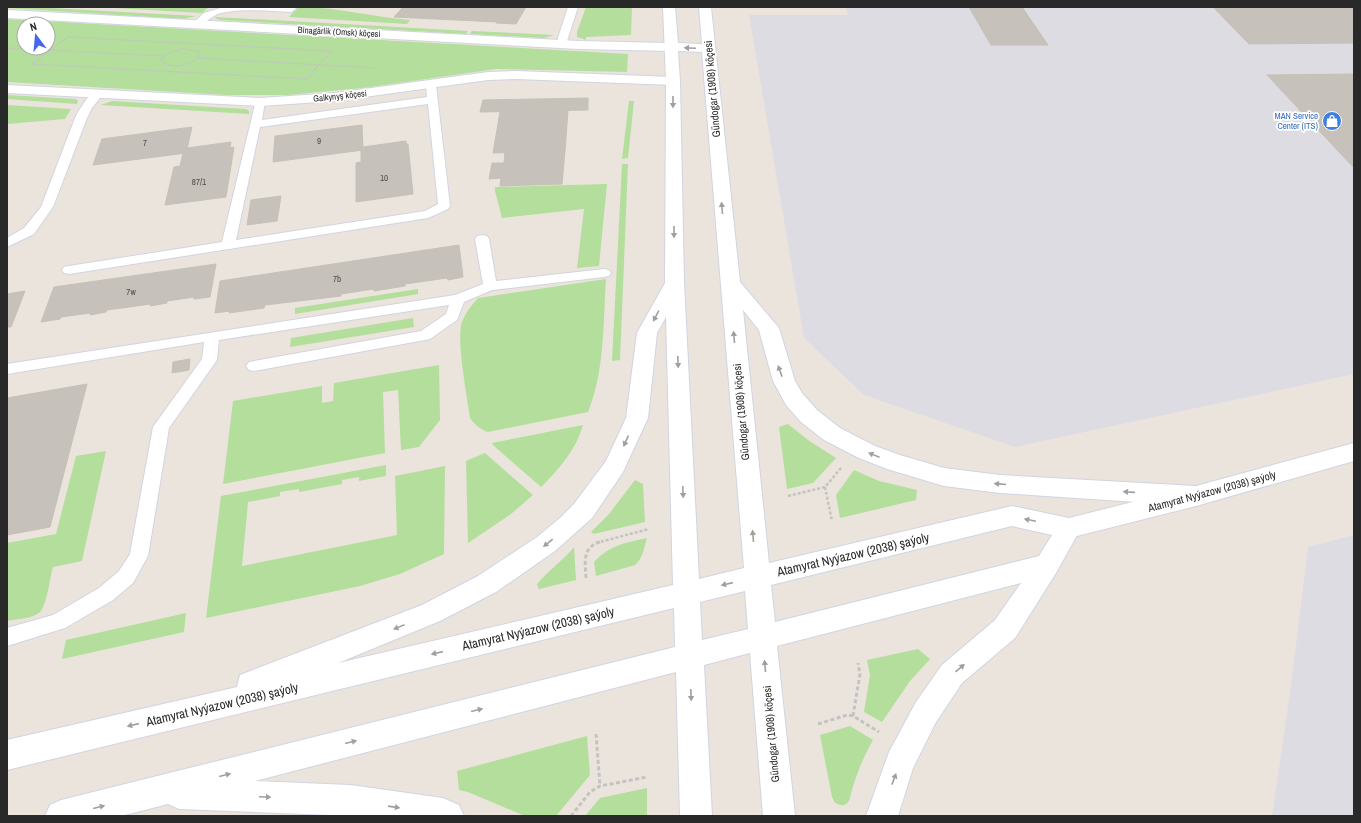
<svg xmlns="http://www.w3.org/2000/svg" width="1361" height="823" viewBox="0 0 1361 823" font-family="'Archivo Narrow',sans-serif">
  <rect width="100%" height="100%" fill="#ebe4dc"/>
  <g fill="#dedce3">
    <polygon points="845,7 1354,7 1354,374 1015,447 864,395 804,338 749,15 848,15"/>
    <polygon points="1354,535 1354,816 1272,816 1291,686 1308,547"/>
  </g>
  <g fill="#b3de9b" fill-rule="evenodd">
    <polygon points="7,7 32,7 196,16 183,19 7,8"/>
    <polygon points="97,7 209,7 202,13"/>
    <path d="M298,7C336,7 373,17 410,20L407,24L289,17Z"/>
    <polygon points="586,7 632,7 631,35 586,37 586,40 577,37 577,32"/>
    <polygon points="215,18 216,17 468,31 466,34 220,20"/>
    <path d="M7,19L628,54L627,72L496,69L363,88L287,95H227L7,82ZM24,24H48V48H24Z"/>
    <polygon points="472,31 554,35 544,38 470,34"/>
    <polygon points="7,95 76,99 78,101 77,104 7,99"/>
    <polygon points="112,101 246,109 249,111 249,114 101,105"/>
    <polygon points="629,101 634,101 628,158 622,159"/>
    <polygon points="7,105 71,109 65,119 7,124"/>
    <polygon points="622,164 628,164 620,360 612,361"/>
    <polygon points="607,184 599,266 577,268 584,209 502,218 495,191 495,187"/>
    <path d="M606,279C603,323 605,370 588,412L488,432C481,430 474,424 470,418C467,396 456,340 462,322C466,312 471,306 478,298Z"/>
    <polygon points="418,289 418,294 295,314 295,308"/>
    <polygon points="413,318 414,327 290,347 291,338"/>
    <polygon points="439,365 440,420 419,447 401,450 398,390 383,392 385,453 223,484 233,401 322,386 322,403 333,401 334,383"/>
    <polygon points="788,424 808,440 836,458 813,483 787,489 779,427"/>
    <path d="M583,425C576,450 559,469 541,487L493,445L492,443Z"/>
    <path d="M106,451L82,561L53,567C50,577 47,605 40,612C33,619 16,619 7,621V543L56,534L76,456Z"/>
    <polygon points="485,453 533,495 511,514 468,543 466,461"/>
    <polygon points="386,465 386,476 359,481 359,477 342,480 342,484 299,492 299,489 280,492 280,496 248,502 242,566 397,535 395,476 445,466 444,554 400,574 360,586 206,618 221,496"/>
    <polygon points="854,470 879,481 917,490 916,500 840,518 836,495"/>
    <polygon points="635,480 643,484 645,522 594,534 591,532 609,514"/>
    <path d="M647,538C644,548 643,558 635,565L596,576L594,562C610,545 625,543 647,538Z"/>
    <path d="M574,547L576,580L539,589L537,585C540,578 567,557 574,547Z"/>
    <polygon points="186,613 184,632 62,659 66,640"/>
    <polygon points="918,649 930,659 910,681 882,722 864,712 870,675 867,660"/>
    <path d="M850,726L873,740C864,756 857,772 852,790C850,794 851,801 846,804C843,807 838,804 835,803L832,797L820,735Z"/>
    <polygon points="587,736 590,775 556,816 525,816 468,792 459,790 457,771"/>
    <polygon points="647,788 647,816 585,816 600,798"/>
  </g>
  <g fill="#c6c1bb" stroke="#c6c0b6">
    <polygon points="403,7 526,7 516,24 496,23 497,22 394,17"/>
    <polygon points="969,7 1022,7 1048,45 991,45"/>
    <polygon points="1213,7 1353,7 1354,43 1249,44"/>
    <polygon points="1354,74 1354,168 1267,75"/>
    <polygon points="588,98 588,110 480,112 483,100"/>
    <polygon points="568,110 565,151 493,153 500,112"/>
    <polygon points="362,125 363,150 273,162 275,136"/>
    <polygon points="192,127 186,153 93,165 102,139"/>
    <polygon points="406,141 406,144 408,144 413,194 356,202 356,163 361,162 361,150 363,150 363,147"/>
    <polygon points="231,142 230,148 234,147 226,197 165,205 174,167 180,166 183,153 186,153 187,148"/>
    <polygon points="565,151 562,184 500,186 501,178 489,179 492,163 504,163 505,152"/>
    <polygon points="281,196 277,221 247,225 251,200"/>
    <polygon points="459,245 463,277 448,280 447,278 405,284 405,286 374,291 374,289 341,294 341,296 265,305 264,308 229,313 230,311 215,313 220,281"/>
    <polygon points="216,264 210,297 194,299 194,297 167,301 167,303 150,306 151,304 107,310 106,312 90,315 90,313 61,317 60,319 41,322 54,287"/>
    <polygon points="25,291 11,327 7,327 7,294"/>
    <polygon points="190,359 189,370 172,373 173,362"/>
    <polygon points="87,384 50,527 7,535 7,398"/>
  </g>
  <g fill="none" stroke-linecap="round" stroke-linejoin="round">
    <g stroke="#d1d4e1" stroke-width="2">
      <g id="service">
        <path d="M224,7H294L296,9L291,12C268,11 243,8 221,13C212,15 201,28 194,26L192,24L204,13Z"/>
        <polygon points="568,7 578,7 566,44 561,47 556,44"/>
        <path d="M431,82L436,85L450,206L448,209L428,218L69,274L64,273L62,270L64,267L69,266L222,242L256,100L260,99L265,102L262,120L427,97L426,85ZM428,104L438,204L425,211L236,240L260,127Z"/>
        <path d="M98,91L103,94L92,108L87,118L53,207L34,234L7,247V238L24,228L41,207L75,118C80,109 88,93 98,91Z"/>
        <polygon points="482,235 487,236 489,239 496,281 604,269 609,270 611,273 609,276 604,277 492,290 464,302 457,320 430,339 425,340 254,371 249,370 246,366 249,362 421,331 446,314 449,305 219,340 217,360 169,428 148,556 133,583 113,600 65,628 7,646 7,628 53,615 99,588 119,571 130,554 153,427 202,359 204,342 7,374 7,364 455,295 483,284 475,239 477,236"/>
      </g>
    </g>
    <g stroke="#d1d4e1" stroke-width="2">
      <g id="minor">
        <polygon points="7,10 579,41 671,43 676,44 678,47 676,50 671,51 579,49 7,18"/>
        <polygon points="516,71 673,77 678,78 680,81 678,84 673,85 516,79 488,80 335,101 260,106 7,93 7,85 260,98 335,93 488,72"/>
      </g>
    </g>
    <g stroke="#d1d4e1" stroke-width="2">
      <polygon id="tertiary" points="1354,443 1354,461 1196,506 1069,538 1060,535 1057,528 1060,521 1069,518 1196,486"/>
    </g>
    <g stroke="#d1d4e1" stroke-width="2">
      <path id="secondary" d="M663,7H675L678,43L702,44L699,7H711L740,282L779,328L795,381L802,393L817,410L840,428L875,446L900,455L944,468L1000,475L1196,486L1204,489L1208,496L1204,503L1196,506L1000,493L944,486L887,469L859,458L824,440L801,422L786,405L773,381L759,330L743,310L769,563L1012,506L1069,518L1078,521L1081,528L1056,573L1015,638L962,683L936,722L913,768L898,816H866L889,752L916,702L942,665L995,620L1021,583L777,646L795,816H763L750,653L704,665L712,816H680L676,672L255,781L351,785L443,798L459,805L464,816H355L179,809L168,804L121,816H45L50,805L61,800L675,647L674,608L7,770V740L237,687L240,675L422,605L478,576L537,537L560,518L574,504L606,461L626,418L637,333L665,283L666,81ZM678,51L702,52L744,568L699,579L684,282L680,81ZM666,317L673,585L338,663L440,621L496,592L555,551L592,518L623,472L648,418L657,333ZM1012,526L1052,535L1039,556L775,622L771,585ZM745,591L748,629L702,640L700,602Z"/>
    </g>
    <g stroke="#c3c3c3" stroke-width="1.5" stroke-dasharray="2 1.5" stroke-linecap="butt">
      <polygon points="68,37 331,51 307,79 32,64"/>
      <polyline points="7,48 164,56"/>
      <path d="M183,49L198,51L200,54C195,65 169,71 161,60L168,53Z"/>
      <polyline points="198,58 376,68"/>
    </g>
    <g stroke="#c3c3c3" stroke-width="2.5" stroke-dasharray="3 2" stroke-linecap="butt">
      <polyline points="825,487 832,521"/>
      <polyline points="788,496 825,487 841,468"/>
      <polyline points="596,543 649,529"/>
    </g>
    <g stroke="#c3c3c3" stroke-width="3" stroke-dasharray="4 2.5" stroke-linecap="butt">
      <path d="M586,578C585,563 582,547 600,542"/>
      <polyline points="853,716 860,674 858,663"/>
      <polyline points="818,724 847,715 853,716 879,732"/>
      <polyline points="596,734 600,786"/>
      <polyline points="571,816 590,792 600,786 647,777"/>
    </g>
    <use href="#service" fill="#fff" fill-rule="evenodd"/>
    <use href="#minor" fill="#fff" fill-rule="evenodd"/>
    <use href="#tertiary" fill="#fff" fill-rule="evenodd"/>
    <use href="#secondary" fill="#fff" fill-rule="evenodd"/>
  </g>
  <defs><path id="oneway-solid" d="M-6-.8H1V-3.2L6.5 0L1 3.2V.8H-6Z"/></defs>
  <g fill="#9f9f9f">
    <use href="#oneway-solid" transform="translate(690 48) rotate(-178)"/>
    <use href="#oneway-solid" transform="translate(673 102) rotate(90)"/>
    <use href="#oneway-solid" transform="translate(722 208) rotate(-95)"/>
    <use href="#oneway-solid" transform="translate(674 232) rotate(90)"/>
    <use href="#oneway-solid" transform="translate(656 316) rotate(118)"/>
    <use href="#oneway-solid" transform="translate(734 337) rotate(-95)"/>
    <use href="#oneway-solid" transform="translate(678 362) rotate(88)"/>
    <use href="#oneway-solid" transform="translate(780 371) rotate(-110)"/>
    <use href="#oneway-solid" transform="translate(626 441) rotate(114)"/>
    <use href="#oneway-solid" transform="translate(874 455) rotate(-158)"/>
    <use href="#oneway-solid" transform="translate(1000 484) rotate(-175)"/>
    <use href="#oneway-solid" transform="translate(683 492) rotate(88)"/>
    <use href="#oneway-solid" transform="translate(1129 492) rotate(-176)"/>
    <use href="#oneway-solid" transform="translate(1030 520) rotate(-168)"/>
    <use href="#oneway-solid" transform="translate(753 536) rotate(-95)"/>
    <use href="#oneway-solid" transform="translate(548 543) rotate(141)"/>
    <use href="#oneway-solid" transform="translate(727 584) rotate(167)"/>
    <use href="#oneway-solid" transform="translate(399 627) rotate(158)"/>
    <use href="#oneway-solid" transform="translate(437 653) rotate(167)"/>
    <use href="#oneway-solid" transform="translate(765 666) rotate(-95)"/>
    <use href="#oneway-solid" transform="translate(960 668) rotate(-41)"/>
    <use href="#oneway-solid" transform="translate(691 695) rotate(88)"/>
    <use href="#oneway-solid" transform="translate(477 710) rotate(-14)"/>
    <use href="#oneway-solid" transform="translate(133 725) rotate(167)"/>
    <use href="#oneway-solid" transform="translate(351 742) rotate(-14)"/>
    <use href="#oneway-solid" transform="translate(225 775) rotate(-14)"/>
    <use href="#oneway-solid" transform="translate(894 779) rotate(-70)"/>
    <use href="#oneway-solid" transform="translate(265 797) rotate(2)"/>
    <use href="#oneway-solid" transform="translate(99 807) rotate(-14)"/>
    <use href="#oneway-solid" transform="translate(394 807) rotate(8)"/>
  </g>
  <defs>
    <g id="shop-disc" transform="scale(1)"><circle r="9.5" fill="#3f7fe0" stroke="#fff"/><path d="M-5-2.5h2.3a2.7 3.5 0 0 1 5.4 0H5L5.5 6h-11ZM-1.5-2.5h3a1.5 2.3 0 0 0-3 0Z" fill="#fff"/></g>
  </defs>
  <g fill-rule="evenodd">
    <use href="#shop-disc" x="1332" y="121"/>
  </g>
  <g text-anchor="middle" stroke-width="3.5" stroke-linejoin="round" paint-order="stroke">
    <g font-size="9" fill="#292929" stroke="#fff">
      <text transform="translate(339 32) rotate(3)" y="3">Binagärlik (Omsk) köçesi</text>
      <text transform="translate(340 96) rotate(-6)" y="3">Galkynyş köçesi</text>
    </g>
    <g font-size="9" fill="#366cbe" stroke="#fff" text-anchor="end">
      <text x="1318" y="119">MAN Service<tspan x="1318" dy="10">Center (ITS)</tspan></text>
    </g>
    <g font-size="9" fill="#504f4e">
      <text x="319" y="144">9</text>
      <text x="145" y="146">7</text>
      <text x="384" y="181">10</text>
      <text x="199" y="185">87/1</text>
      <text x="337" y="282">7b</text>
      <text x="131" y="295">7w</text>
    </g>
    <g font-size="11" fill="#292929" stroke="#fff">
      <text transform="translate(712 89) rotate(-95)" y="4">Gündogar (1908) köçesi</text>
      <text transform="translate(741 412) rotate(-95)" y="4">Gündogar (1908) köçesi</text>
      <text transform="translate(1212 491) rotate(-15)" y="4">Atamyrat Nyýazow (2038) şaýoly</text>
      <text transform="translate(771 734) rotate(-95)" y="4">Gündogar (1908) köçesi</text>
    </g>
    <g font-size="13" fill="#292929" stroke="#fff">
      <text transform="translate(853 554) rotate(-13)" y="5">Atamyrat Nyýazow (2038) şaýoly</text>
      <text transform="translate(538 628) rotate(-13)" y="5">Atamyrat Nyýazow (2038) şaýoly</text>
      <text transform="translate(222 704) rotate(-13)" y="5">Atamyrat Nyýazow (2038) şaýoly</text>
    </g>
  </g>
  <rect width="1361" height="823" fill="none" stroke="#292929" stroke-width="16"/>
  <g transform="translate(36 36) rotate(344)"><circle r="19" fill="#ffffff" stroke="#a9a9a9"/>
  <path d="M0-3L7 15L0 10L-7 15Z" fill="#4467ef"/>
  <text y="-6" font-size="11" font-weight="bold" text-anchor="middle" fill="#292929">N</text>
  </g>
</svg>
